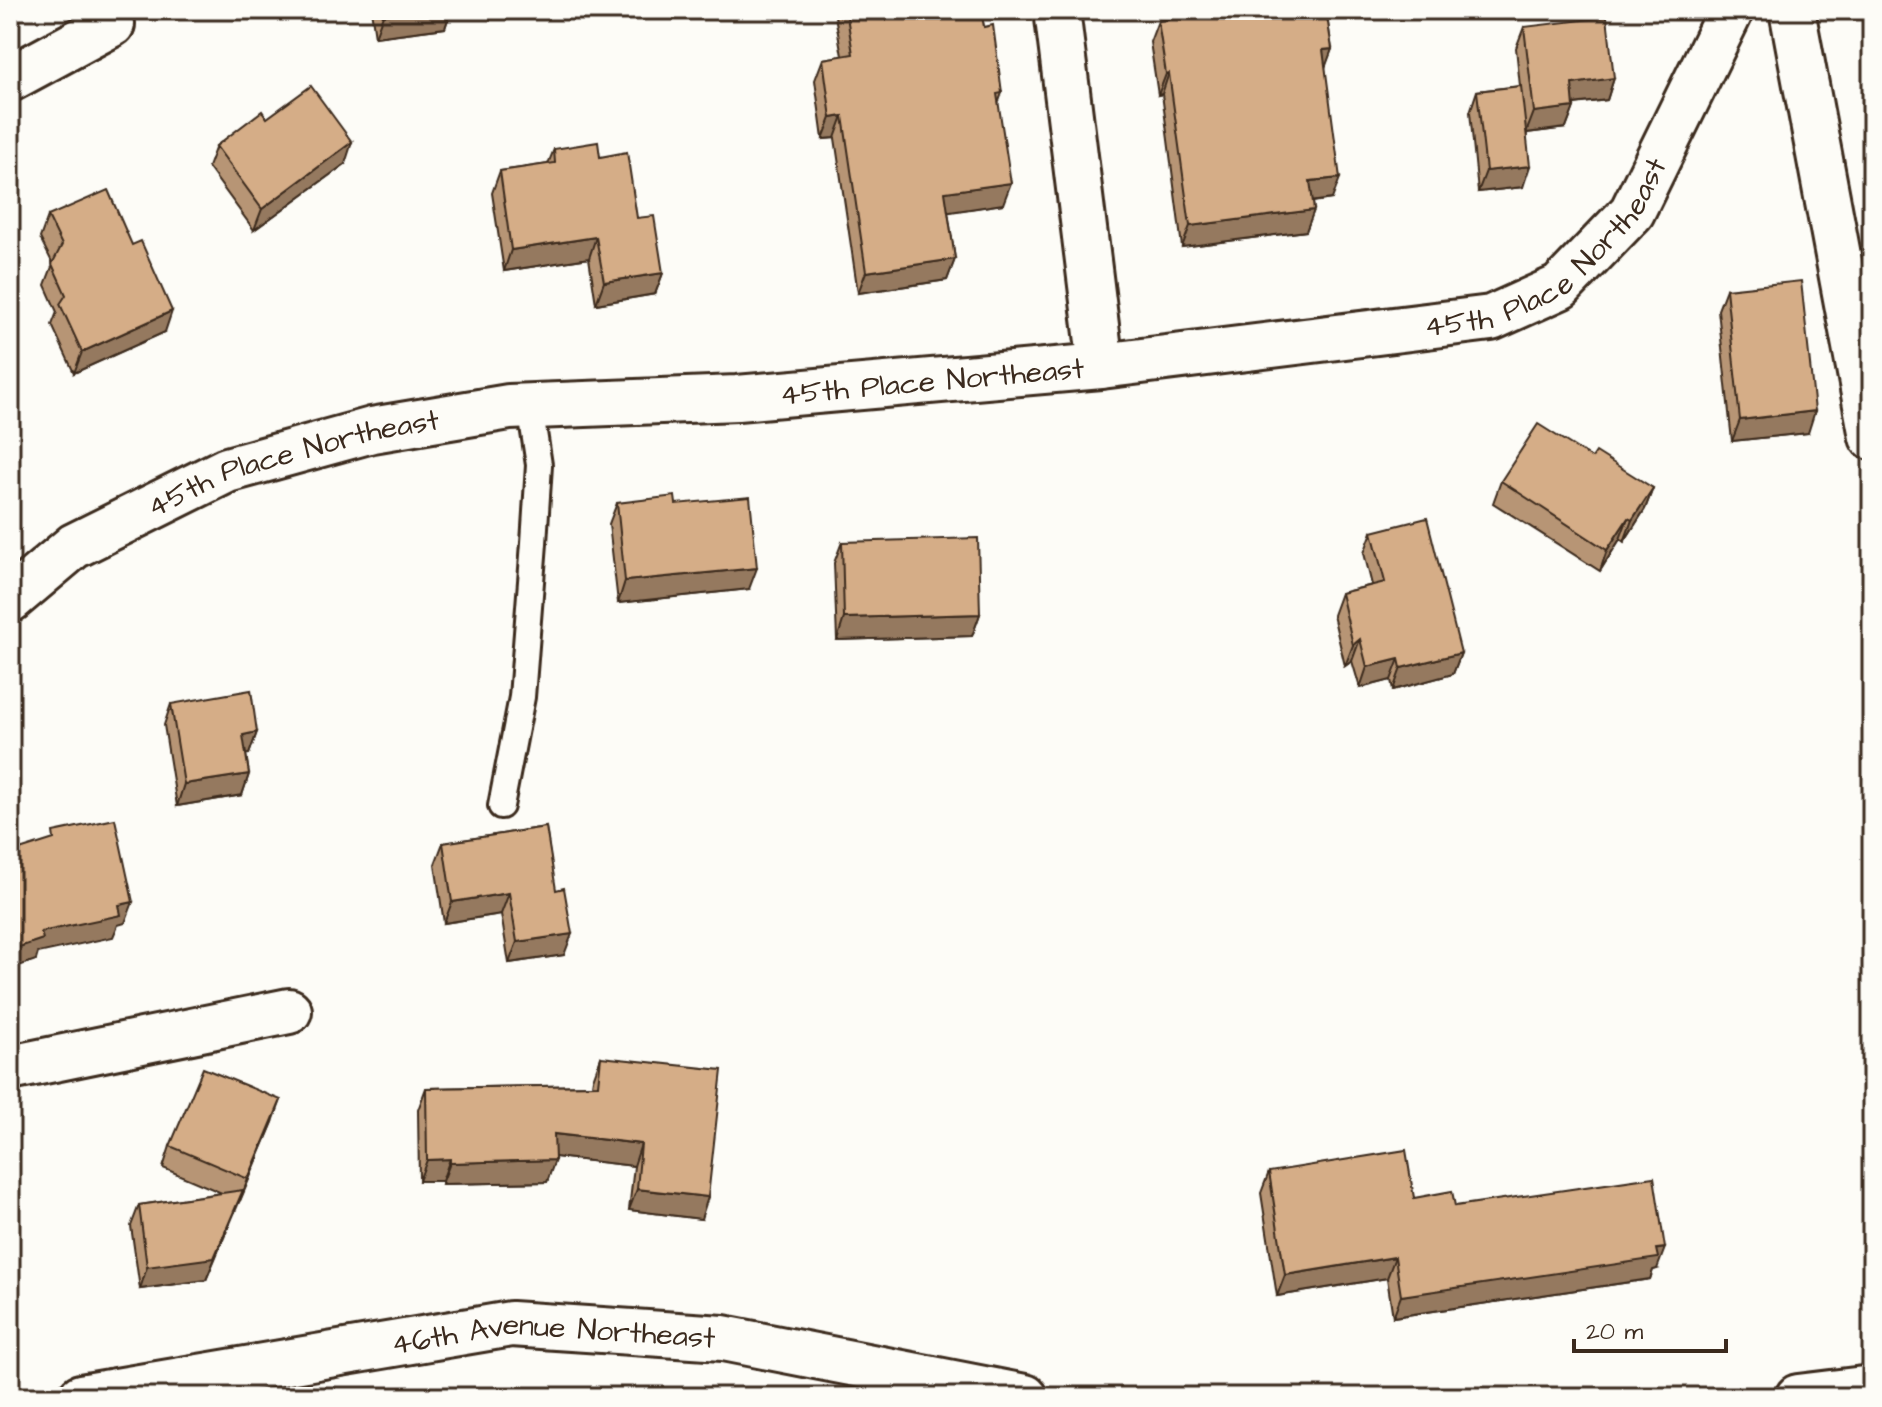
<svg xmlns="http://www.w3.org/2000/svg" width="1882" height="1407" viewBox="0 0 1882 1407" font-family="'Architects Daughter',sans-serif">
  <rect width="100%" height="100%" fill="#fdfcf7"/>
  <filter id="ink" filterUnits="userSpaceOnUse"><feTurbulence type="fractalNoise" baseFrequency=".0125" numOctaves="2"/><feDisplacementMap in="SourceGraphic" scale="16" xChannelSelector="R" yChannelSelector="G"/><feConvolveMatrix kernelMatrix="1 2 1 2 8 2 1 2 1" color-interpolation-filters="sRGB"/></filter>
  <g filter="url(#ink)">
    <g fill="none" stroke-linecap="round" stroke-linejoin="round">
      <g stroke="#3b2a1e" stroke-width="30">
        <polyline id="lane" points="501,806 522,697 534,543 539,465 530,406"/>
      </g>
      <g stroke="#3b2a1e" stroke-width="50">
        <g id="street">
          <polyline points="1057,10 1101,366"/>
          <polyline points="1792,10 1872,437"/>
          <polyline points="10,79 112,24"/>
          <path id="s1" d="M10,600L74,546L227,470L372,430L509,407L737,398L1101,366L1491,318L1560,287L1632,212L1731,10"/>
          <polyline points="10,1068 289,1011"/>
          <path id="s2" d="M81,1397L511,1324L723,1338L1025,1397"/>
          <polyline points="1798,1397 1872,1388"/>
        </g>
      </g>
      <use href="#lane" stroke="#fdfcf7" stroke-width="24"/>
      <use href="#street" stroke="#fdfcf7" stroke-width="44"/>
    </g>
    <g fill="#b79574" stroke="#3b2a1e" stroke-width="2">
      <polygon points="371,10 451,10 445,28 375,37"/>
      <polygon points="834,10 981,10 984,27 1002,93 998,104 1003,204 948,212 955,259 947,280 858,293 835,138 823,139 815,80 823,59 842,56"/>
      <polygon points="1213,10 1326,10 1332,49 1325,66 1332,199 1313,202 1314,210 1306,231 1182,247 1162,94 1158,95 1150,42 1158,21 1214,12"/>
      <polygon points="1524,27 1614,78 1607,100 1574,104 1574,107 1566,128 1527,133 1523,187 1478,192 1470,112 1477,91 1520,86 1516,48"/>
      <polygon points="267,118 345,164 254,230 208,167 216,146"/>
      <polygon points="554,149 600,157 637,218 663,273 655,294 596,304 589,258 504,271 492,193 500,171 548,164"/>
      <polygon points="48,216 165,332 74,373 52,325 57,312 45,285 53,264 40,238"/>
      <polygon points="1726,289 1808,433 1732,441 1718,310"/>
      <polygon points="1592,458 1653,488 1645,509 1624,542 1620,539 1600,571 1493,503 1501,481"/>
      <polygon points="617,503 676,504 749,589 618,603 609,524"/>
      <polygon points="1372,532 1461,653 1453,674 1393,690 1391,680 1360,688 1352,661 1345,666 1333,615 1341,593 1372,585 1364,553"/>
      <polygon points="842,542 980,614 972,636 837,640 834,563"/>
      <polygon points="171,704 257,732 249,754 246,754 249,774 242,795 177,806 164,725"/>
      <polygon points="546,827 564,955 509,963 501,914 444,923 435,864 443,843"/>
      <polygon points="601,1057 701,1219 629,1210 634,1166 555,1157 547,1182 442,1184 442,1181 419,1181 418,1110 426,1088 592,1085 593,1079"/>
      <polygon points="273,1122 206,1280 140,1289 131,1226 139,1205 222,1193 163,1168 170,1146"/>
      <polygon points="1269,1172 1455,1206 1657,1269 1653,1270 1650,1279 1393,1317 1387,1278 1277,1296 1261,1193"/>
    </g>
    <g fill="#95795e" stroke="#3b2a1e" stroke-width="2">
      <polygon points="423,10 451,10 445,28 375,37 383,15"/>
      <polygon points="1332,49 1324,71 1323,50"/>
      <polygon points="1169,73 1162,94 1158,95 1166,74"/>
      <polygon points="1614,78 1607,100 1564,105 1572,84"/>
      <polygon points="1574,107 1566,128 1526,133 1534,112"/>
      <polygon points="843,116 835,138 823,139 831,118"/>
      <polygon points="352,142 345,164 254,230 262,209"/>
      <polygon points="1530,166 1523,187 1478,192 1486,171"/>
      <polygon points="1340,178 1332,199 1302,203 1310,181"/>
      <polygon points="1011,183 1003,204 937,214 945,192"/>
      <polygon points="1314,210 1306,231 1182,247 1190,226"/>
      <polygon points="596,237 589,258 504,271 511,250"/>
      <polygon points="955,259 947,280 858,293 866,272"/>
      <polygon points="663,273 655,294 596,304 604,282"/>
      <polygon points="172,311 165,332 74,373 82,352"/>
      <polygon points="1815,411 1808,433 1732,441 1740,420"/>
      <polygon points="1653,488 1645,509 1624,542 1632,520"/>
      <polygon points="1628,518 1620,539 1600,571 1607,550"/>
      <polygon points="757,568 749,589 618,603 625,581"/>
      <polygon points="980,614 972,636 837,640 844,618"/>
      <polygon points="1360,639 1352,661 1345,666 1353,645"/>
      <polygon points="1461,653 1453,674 1393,690 1401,668"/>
      <polygon points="1399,659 1391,680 1360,688 1367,667"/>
      <polygon points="257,732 249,754 235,756 243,735"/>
      <polygon points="249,774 242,795 177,806 184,784"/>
      <polygon points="509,893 501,914 444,923 452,902"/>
      <polygon points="133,902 125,923 118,925 113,937 38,953 36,960 10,969 10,950 41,932 119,905"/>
      <polygon points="572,934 564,955 509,963 517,942"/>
      <polygon points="281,1100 273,1122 240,1201 248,1179"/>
      <polygon points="554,1134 641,1144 634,1166 546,1156"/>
      <polygon points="450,1159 442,1181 419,1181 427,1160"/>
      <polygon points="555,1160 547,1182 442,1184 450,1163"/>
      <polygon points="637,1189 708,1197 701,1219 629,1210"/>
      <polygon points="243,1190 206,1280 140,1289 147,1267"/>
      <polygon points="1665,1248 1657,1269 1653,1270 1650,1279 1393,1317 1401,1296"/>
      <polygon points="1395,1257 1387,1278 1277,1296 1285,1275"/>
    </g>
    <g fill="#d5ad87" stroke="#3b2a1e" stroke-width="2">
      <polygon points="382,10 423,10 383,15"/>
      <polygon points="846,10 981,10 984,27 993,25 1002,93 997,94 1011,183 945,192 955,259 866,272 843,116 831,118 823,59 853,54"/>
      <polygon points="1225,10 1326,10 1332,49 1323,50 1340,178 1310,181 1314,210 1190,226 1169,73 1166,74 1158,21"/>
      <polygon points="1607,17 1614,78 1572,84 1574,107 1534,112 1524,27"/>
      <polygon points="311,86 352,142 262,209 216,146 262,111 267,118"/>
      <polygon points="1521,86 1530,166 1486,171 1477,91"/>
      <polygon points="598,142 600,157 627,152 637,218 654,216 663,273 604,282 596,237 511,250 500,171 555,163 554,149"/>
      <polygon points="108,190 132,245 141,241 172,311 82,352 60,304 66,295 52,264 62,245 48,216"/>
      <polygon points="1801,281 1815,411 1740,420 1726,289"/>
      <polygon points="1538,424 1592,458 1596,452 1653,488 1632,520 1628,518 1607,550 1501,481"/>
      <polygon points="675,496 676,504 750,497 757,568 625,581 617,503"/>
      <polygon points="1427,518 1461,653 1401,668 1399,659 1367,667 1360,639 1353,645 1341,593 1385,582 1372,532"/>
      <polygon points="978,538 980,614 844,618 842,542"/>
      <polygon points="251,690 257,732 243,735 249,774 184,784 171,704"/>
      <polygon points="115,819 133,902 119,905 121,915 41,932 43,939 10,950 10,853 54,839 53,832"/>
      <polygon points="546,827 556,890 564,888 572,934 517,942 509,893 452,902 443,843"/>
      <polygon points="601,1057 722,1070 708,1197 637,1189 641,1144 554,1134 555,1160 450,1163 450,1159 427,1160 426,1088 598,1085"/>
      <polygon points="203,1068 281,1100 248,1179 170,1146"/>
      <polygon points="1406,1150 1414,1198 1452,1191 1455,1206 1654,1177 1665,1248 1656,1249 1658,1258 1401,1296 1395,1257 1285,1275 1269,1172"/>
      <polygon points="243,1190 214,1258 147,1267 139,1205"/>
    </g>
  </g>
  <g text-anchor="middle" stroke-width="6" stroke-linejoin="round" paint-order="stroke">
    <g font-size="30" fill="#3b2a1e" stroke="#fdfcf7">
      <text dy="10" stroke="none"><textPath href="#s1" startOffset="1616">45th Place Northeast</textPath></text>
      <text dy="10" stroke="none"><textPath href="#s1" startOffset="968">45th Place Northeast</textPath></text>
      <text dy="10" stroke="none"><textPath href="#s1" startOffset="320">45th Place Northeast</textPath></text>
      <text dy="10" stroke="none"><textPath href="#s2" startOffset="478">46th Avenue Northeast</textPath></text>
    </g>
  </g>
  <rect width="1882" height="1407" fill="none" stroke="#fdfcf7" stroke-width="40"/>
  <rect x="20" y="20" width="1842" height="1367" fill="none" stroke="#3b2a1e" stroke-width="3" filter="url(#ink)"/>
  <path d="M1574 1339v12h152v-12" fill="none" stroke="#3b2a1e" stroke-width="4"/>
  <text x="1586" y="1339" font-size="24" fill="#3b2a1e" stroke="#fdfcf7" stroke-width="6" paint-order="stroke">20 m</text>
</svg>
